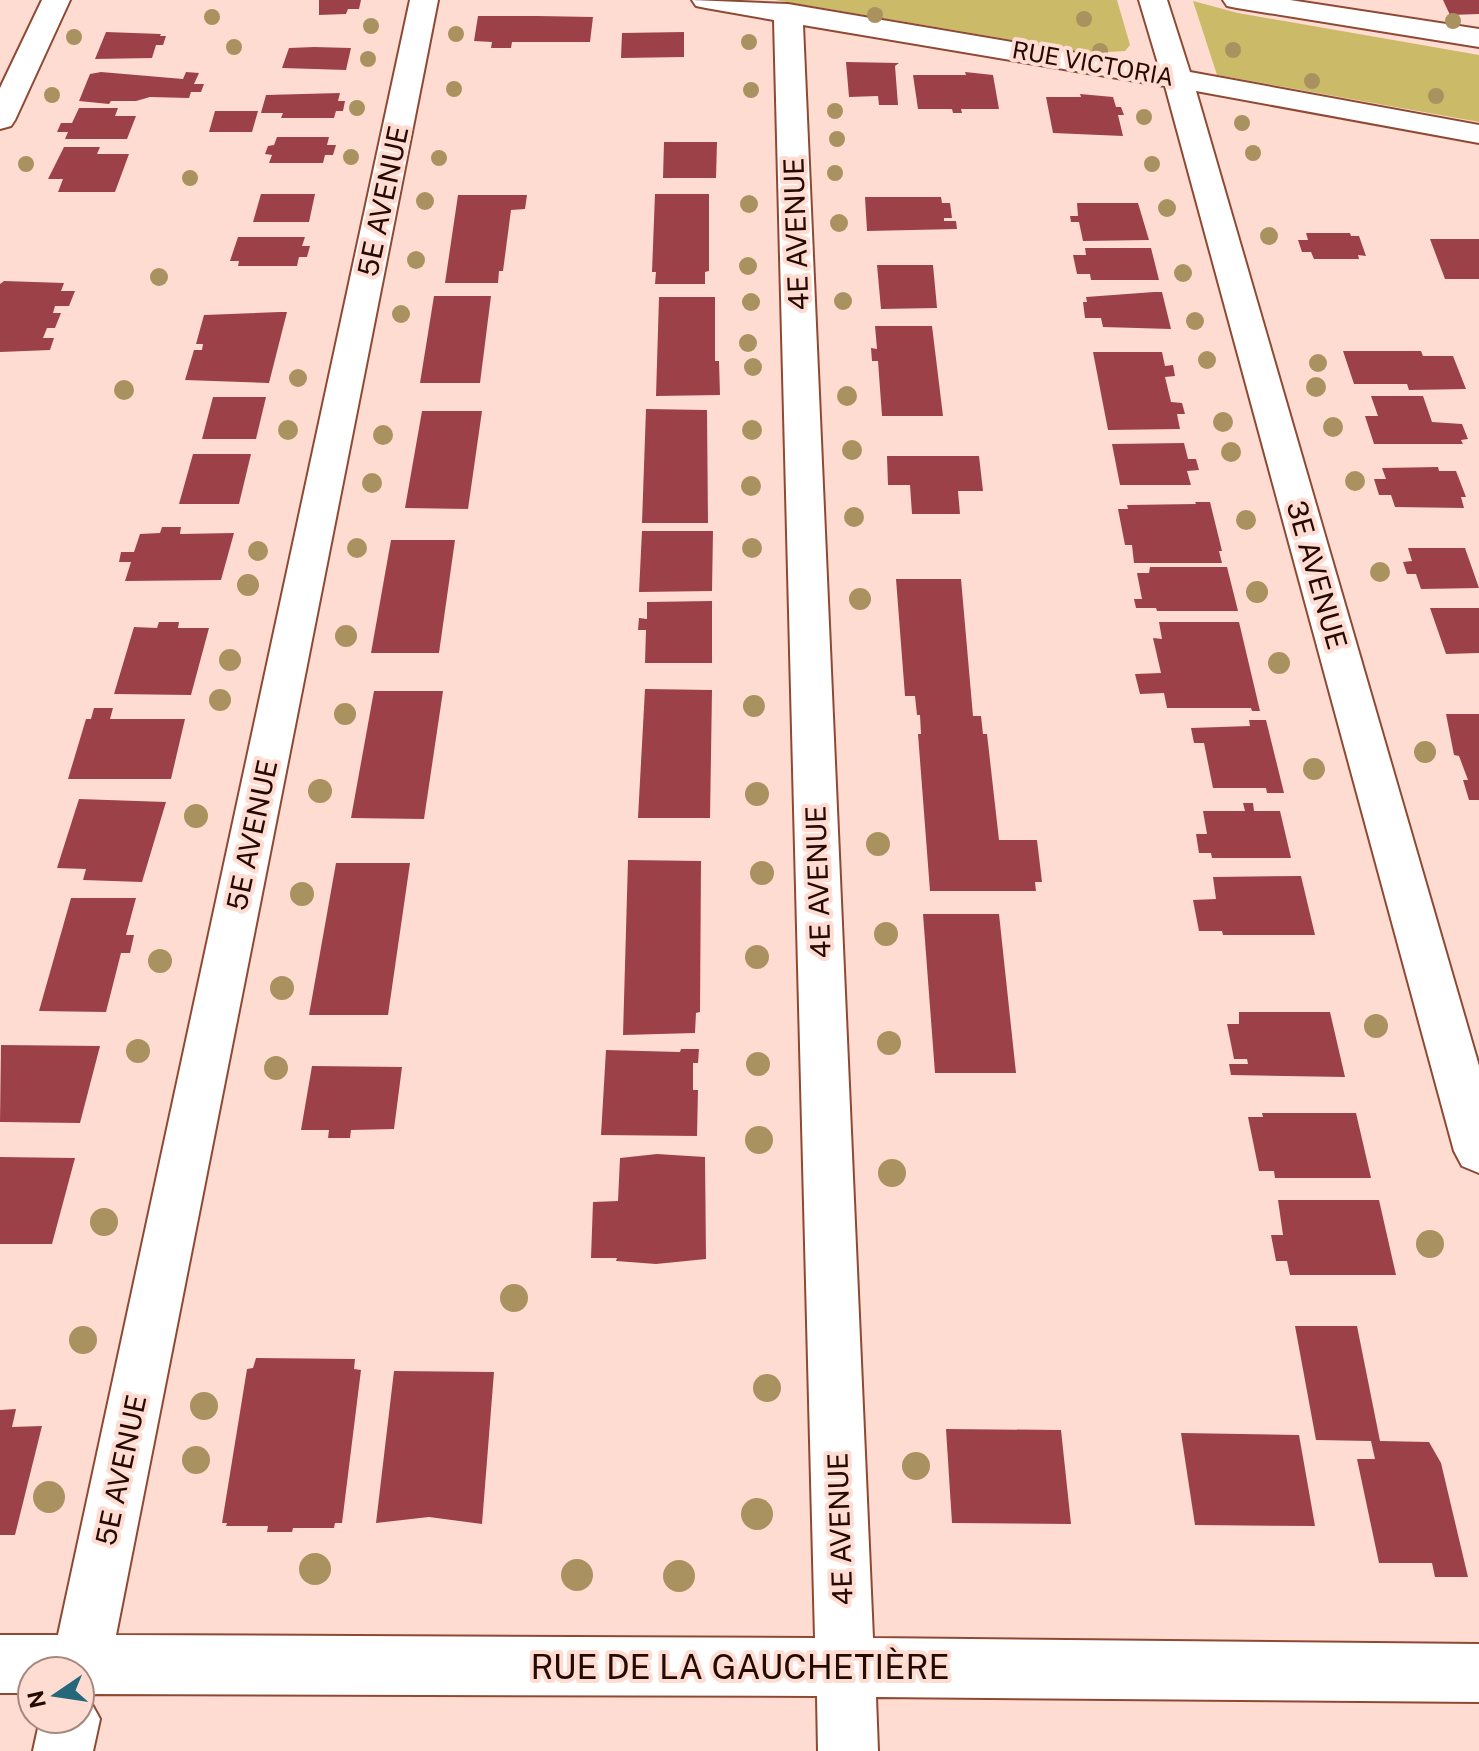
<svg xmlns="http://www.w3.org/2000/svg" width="1479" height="1751" viewBox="0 0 1479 1751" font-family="'Public Sans',sans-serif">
  <rect width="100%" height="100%" fill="#fedcd2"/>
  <g fill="#cbba67">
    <polygon points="775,0 1117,0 1130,45 1125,51 1108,52 1106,56"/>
    <polygon points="1193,1 1238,13 1479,55 1479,122 1217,75"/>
  </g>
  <g fill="#9d4149">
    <polygon points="319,0 361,0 359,9 348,9 346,14 319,15"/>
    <polygon points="1443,0 1479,0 1479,14 1450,15"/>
    <polygon points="478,16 538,16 593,17 590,42 512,42 511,48 491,48 492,42 474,41"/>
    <polygon points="106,32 161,34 160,36 166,36 163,45 156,45 152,58 95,59"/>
    <polygon points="684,32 684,57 621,58 622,33"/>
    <polygon points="289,48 314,47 351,48 346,70 282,68"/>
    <polygon points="846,62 899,63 895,66 898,105 879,105 878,96 849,97"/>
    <polygon points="101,72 183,79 186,72 199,73 194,84 204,84 201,92 191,92 189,98 150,97 136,101 111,101 109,104 79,101 90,74"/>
    <polygon points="965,72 993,75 999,109 961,109 962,113 953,113 952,109 918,109 913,75 966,75"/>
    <polygon points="340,93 338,101 345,101 343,111 336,111 334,118 281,118 283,113 261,113 266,95"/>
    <polygon points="1080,94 1113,97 1116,107 1121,107 1124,115 1118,115 1123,136 1053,133 1046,97 1081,97"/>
    <polygon points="79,108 118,108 115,116 136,116 127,139 65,139 68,132 57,132 61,123 72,123"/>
    <polygon points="215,111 258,111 252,132 209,132"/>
    <polygon points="277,137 329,137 327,145 336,145 333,155 325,155 323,163 269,163 272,155 265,154 268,146 274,145"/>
    <polygon points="664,142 717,142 716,178 663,178"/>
    <polygon points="64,147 100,147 97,154 129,154 115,192 58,192 63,179 48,179"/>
    <polygon points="261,194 315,194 309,222 253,222"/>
    <polygon points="655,194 709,194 709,271 705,272 705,284 655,284 656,272 652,272"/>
    <polygon points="458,195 527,195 525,209 511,210 503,271 499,271 498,283 445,283"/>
    <polygon points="865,197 941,197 942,203 950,203 952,218 944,218 944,221 956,221 957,229 867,231"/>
    <polygon points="1077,203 1138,203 1149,240 1083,241 1079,222 1071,222 1070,216 1078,216"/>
    <polygon points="1306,233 1350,233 1351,236 1359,236 1366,256 1358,255 1359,259 1314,259 1311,252 1302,252 1298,240 1308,240"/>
    <polygon points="238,237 305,237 302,246 310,246 307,257 299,257 297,266 238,266 239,261 230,261"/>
    <polygon points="1430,239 1479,239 1479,279 1445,279"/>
    <polygon points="1085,248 1151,248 1159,280 1091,280 1090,274 1077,274 1073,255 1086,255"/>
    <polygon points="877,265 933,265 937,308 881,309"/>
    <polygon points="4,281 64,283 61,291 75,291 69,306 55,306 53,313 61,313 55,328 47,328 43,338 54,338 50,350 0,352 0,284"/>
    <polygon points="1154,292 1162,292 1171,329 1103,327 1101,318 1085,318 1083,302 1087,302 1086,297"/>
    <polygon points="434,296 491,296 480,383 420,383"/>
    <polygon points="659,297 715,297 715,361 719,361 720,395 656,396"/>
    <polygon points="280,312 287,312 269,383 185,380 194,350 202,350 203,344 196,344 204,315"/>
    <polygon points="875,326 932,326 943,416 882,416 878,361 872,361 871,348 877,349"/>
    <polygon points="1343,351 1421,351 1423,356 1453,356 1466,389 1409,390 1407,384 1354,384"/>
    <polygon points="1093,352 1162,352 1165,366 1173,365 1175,376 1165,377 1171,402 1182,403 1185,414 1177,414 1180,429 1108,430"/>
    <polygon points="1371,396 1423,396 1432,422 1462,424 1468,439 1461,440 1463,444 1374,444 1365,416 1378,416"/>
    <polygon points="213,397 266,397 256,439 202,439"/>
    <polygon points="646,409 707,410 708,523 642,523"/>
    <polygon points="422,411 482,411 468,509 405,508"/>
    <polygon points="1184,443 1188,459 1196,459 1199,470 1187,471 1191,485 1120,485 1112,444"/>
    <polygon points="193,454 251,454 239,504 179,504"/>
    <polygon points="887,456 979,456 983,491 958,491 960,514 912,514 910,485 888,485"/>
    <polygon points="1438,467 1439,471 1456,471 1466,497 1461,497 1464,508 1395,507 1391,495 1379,495 1374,479 1386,479 1382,468"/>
    <polygon points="1195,502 1210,502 1222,551 1219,551 1222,563 1134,563 1132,545 1125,545 1118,509 1128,509 1127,505 1196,504"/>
    <polygon points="162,527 181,527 180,534 234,533 221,580 125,581 131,562 119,562 121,552 134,552 140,534 160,533"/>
    <polygon points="642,531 713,531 712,591 639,592"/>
    <polygon points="391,540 455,540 439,653 371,653"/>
    <polygon points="1408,548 1465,548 1479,588 1421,589 1416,574 1407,574 1403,562 1412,561"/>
    <polygon points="1150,567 1227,567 1238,611 1157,611 1156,608 1136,608 1134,599 1142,599 1137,573 1149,573"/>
    <polygon points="896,579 961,579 973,716 981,716 983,734 987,734 999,840 1037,840 1042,882 1035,882 1036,891 930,891 918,734 921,734 920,715 917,715 915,696 905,696"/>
    <polygon points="712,601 712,663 645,663 646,630 638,630 639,618 647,619 647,602"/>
    <polygon points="1430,608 1479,608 1479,653 1446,654"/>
    <polygon points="159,622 179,622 178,628 209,628 191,695 114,694 134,627 157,628"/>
    <polygon points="1159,622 1239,622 1260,711 1252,711 1251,708 1167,708 1164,693 1140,694 1135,674 1161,673 1153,638 1162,639"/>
    <polygon points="645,689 712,690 710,818 638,818"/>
    <polygon points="374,691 443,691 424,819 351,818"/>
    <polygon points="94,708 113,708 110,719 185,719 171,779 68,779 86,719 91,719"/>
    <polygon points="1446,714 1479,714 1479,800 1469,800 1463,780 1468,780 1459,756 1454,755"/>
    <polygon points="1249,720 1266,720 1284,793 1267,793 1266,788 1213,788 1204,743 1194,743 1191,728 1250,726"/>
    <polygon points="79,799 166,802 142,882 83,880 86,869 57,868"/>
    <polygon points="1243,803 1253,803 1254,811 1280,811 1291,858 1212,858 1211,853 1199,853 1196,834 1207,834 1203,811 1245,811"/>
    <polygon points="628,860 701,861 700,1012 696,1013 695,1033 623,1035"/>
    <polygon points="336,863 410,863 388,1015 309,1015"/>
    <polygon points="1301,876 1315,935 1223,935 1222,931 1199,931 1193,900 1216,899 1213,877"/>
    <polygon points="71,898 136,898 126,935 134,935 130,953 121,953 106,1012 39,1011"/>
    <polygon points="923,914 999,914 1016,1073 935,1073"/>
    <polygon points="1239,1012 1330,1012 1345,1077 1231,1075 1229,1064 1248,1064 1247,1059 1234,1059 1227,1024 1239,1024"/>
    <polygon points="1,1045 100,1046 80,1123 0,1122"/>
    <polygon points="681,1049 699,1049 698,1063 693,1063 693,1090 698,1090 697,1136 601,1135 606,1050 680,1052"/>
    <polygon points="312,1066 402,1067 394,1129 351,1130 350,1138 328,1138 329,1130 301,1130"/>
    <polygon points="1262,1113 1356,1113 1371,1178 1275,1178 1274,1171 1259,1171 1248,1117 1263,1117"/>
    <polygon points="657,1154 705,1157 706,1259 656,1264 616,1261 617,1258 591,1258 593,1202 618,1201 620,1158"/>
    <polygon points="0,1157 75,1158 52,1244 0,1244"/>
    <polygon points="1278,1200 1379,1200 1396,1275 1290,1275 1287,1261 1276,1261 1271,1235 1283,1235"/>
    <polygon points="1295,1326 1357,1326 1380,1441 1429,1442 1441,1463 1468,1577 1435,1577 1432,1563 1379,1563 1357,1459 1375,1459 1371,1441 1316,1440"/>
    <polygon points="256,1358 355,1359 354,1369 361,1370 342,1523 335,1523 334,1528 293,1528 292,1532 267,1532 268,1526 226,1526 227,1523 222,1523 247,1369 253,1368"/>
    <polygon points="394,1371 494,1372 482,1524 429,1517 376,1523"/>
    <polygon points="16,1409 12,1427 42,1426 15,1535 0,1535 0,1410"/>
    <polygon points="946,1429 1061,1430 1071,1524 952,1523"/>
    <polygon points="1181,1433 1299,1435 1315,1526 1195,1525"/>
  </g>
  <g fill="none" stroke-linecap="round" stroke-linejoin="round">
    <g stroke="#8e4933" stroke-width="4">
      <g id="street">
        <polygon points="42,0 70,0 15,120 11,126 0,129 0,88"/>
        <polygon points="410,0 438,0 116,1635 815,1638 774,20 706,8 696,6 692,0 788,4 1159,67 1139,0 1167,0 1190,72 1479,125 1479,143 1196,91 1479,1066 1479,1173 1462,1166 1454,1151 1165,86 803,25 873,1638 1479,1644 1479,1702 876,1697 878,1751 818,1751 817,1696 96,1694 88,1697 100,1719 93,1751 33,1751 40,1719 80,1719 80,1671 32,1671 32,1693 0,1693 0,1635 58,1635"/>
        <polygon points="1223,0 1290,0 1479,29 1479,47 1237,8 1227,6"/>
      </g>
    </g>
    <use href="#street" fill="#fff" fill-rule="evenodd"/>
  </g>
  <g fill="#a99260">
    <circle cx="875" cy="15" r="8"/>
    <circle cx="212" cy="17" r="8"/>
    <circle cx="1084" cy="19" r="8"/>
    <circle cx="1453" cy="21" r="8"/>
    <circle cx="371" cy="26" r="8"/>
    <circle cx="456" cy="34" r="8"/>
    <circle cx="74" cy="37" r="8"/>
    <circle cx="749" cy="42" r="8"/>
    <circle cx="234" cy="47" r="8"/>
    <circle cx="1233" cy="50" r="8"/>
    <circle cx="1100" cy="51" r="8"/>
    <circle cx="368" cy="59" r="8"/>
    <circle cx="1312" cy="81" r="8"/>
    <circle cx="454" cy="89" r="8"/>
    <circle cx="751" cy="90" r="8"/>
    <circle cx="52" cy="95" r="8"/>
    <circle cx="1436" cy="96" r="8"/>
    <circle cx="357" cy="108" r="8"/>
    <circle cx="835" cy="111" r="8"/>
    <circle cx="1144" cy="117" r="8"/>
    <circle cx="1242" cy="123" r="8"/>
    <circle cx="837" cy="139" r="8"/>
    <circle cx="1253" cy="153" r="8"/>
    <circle cx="351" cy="157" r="8"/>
    <circle cx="439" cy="158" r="8"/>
    <circle cx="26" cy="164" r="8"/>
    <circle cx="1152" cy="164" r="8"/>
    <circle cx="835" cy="173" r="8"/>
    <circle cx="190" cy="178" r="8"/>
    <circle cx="425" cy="201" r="9"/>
    <circle cx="749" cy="204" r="9"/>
    <circle cx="1167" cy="208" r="9"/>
    <circle cx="839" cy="223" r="9"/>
    <circle cx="1269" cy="236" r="9"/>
    <circle cx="416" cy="260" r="9"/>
    <circle cx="748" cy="266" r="9"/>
    <circle cx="1183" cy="273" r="9"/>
    <circle cx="159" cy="277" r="9"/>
    <circle cx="843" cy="301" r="9"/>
    <circle cx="751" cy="302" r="9"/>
    <circle cx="401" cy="314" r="9"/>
    <circle cx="1195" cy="321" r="9"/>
    <circle cx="748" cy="343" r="9"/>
    <circle cx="1207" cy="360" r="9"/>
    <circle cx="1318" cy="363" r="9"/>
    <circle cx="753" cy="367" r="9"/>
    <circle cx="298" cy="378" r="9"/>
    <circle cx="1316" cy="387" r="10"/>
    <circle cx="124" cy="390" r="10"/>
    <circle cx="847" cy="396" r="10"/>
    <circle cx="1223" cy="422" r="10"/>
    <circle cx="1333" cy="427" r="10"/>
    <circle cx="288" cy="430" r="10"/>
    <circle cx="752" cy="430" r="10"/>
    <circle cx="383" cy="435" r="10"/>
    <circle cx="852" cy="450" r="10"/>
    <circle cx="1231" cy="452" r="10"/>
    <circle cx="1355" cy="481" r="10"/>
    <circle cx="372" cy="483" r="10"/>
    <circle cx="751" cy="486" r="10"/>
    <circle cx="854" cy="517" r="10"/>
    <circle cx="1246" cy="520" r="10"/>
    <circle cx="357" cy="548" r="10"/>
    <circle cx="752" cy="548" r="10"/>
    <circle cx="258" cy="551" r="10"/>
    <circle cx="1380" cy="572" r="10"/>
    <circle cx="248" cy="585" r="11"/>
    <circle cx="1257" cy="592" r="11"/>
    <circle cx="860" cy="599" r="11"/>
    <circle cx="346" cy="636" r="11"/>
    <circle cx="230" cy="660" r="11"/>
    <circle cx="1279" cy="663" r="11"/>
    <circle cx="220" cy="700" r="11"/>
    <circle cx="754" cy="706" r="11"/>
    <circle cx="345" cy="714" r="11"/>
    <circle cx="1425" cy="752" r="11"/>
    <circle cx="1314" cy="769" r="11"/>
    <circle cx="320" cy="791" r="12"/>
    <circle cx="757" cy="794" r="12"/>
    <circle cx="196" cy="816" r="12"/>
    <circle cx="878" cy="844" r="12"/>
    <circle cx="762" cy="873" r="12"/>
    <circle cx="302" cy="894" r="12"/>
    <circle cx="886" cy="934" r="12"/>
    <circle cx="757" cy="957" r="12"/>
    <circle cx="160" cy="961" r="12"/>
    <circle cx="282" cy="988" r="12"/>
    <circle cx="1376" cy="1026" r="12"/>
    <circle cx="889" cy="1043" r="12"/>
    <circle cx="138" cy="1051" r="12"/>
    <circle cx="758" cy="1064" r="12"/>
    <circle cx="276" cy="1068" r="12"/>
    <circle cx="759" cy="1140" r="14"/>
    <circle cx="892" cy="1173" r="14"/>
    <circle cx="104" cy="1222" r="14"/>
    <circle cx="1430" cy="1244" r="14"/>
    <circle cx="514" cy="1298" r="14"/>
    <circle cx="83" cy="1340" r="14"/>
    <circle cx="767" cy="1388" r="14"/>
    <circle cx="204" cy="1406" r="14"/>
    <circle cx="196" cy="1460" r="14"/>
    <circle cx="916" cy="1466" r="14"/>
    <circle cx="49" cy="1497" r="16"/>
    <circle cx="757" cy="1514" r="16"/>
    <circle cx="315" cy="1569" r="16"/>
    <circle cx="577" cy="1575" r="16"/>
    <circle cx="679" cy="1576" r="16"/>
  </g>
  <g text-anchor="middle" stroke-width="8" stroke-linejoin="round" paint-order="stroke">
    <g font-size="24" fill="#250a03" stroke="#fedcd2">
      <text transform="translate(1093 64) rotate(10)" y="8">RUE VICTORIA</text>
    </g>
    <g font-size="28" fill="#250a03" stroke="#fedcd2">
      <text transform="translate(383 201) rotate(-78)" y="10">5E AVENUE</text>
      <text transform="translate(796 234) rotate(-92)" y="10">4E AVENUE</text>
      <text transform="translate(1317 575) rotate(74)" y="10">3E AVENUE</text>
      <text transform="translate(252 835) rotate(-78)" y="10">5E AVENUE</text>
      <text transform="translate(818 882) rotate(-92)" y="10">4E AVENUE</text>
      <text transform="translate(121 1470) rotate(-78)" y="10">5E AVENUE</text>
      <text transform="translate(840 1529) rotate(-92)" y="10">4E AVENUE</text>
    </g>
    <g font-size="34" fill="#250a03" stroke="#fedcd2">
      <text x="740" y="1679">RUE DE LA GAUCHETIÈRE</text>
    </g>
  </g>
  <g transform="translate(56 1695) rotate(257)"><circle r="38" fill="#fedcd2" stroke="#a7887f" stroke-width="2"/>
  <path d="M0-6L14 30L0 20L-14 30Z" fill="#246879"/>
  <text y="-12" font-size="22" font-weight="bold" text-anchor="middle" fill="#250a03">N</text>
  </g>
</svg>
